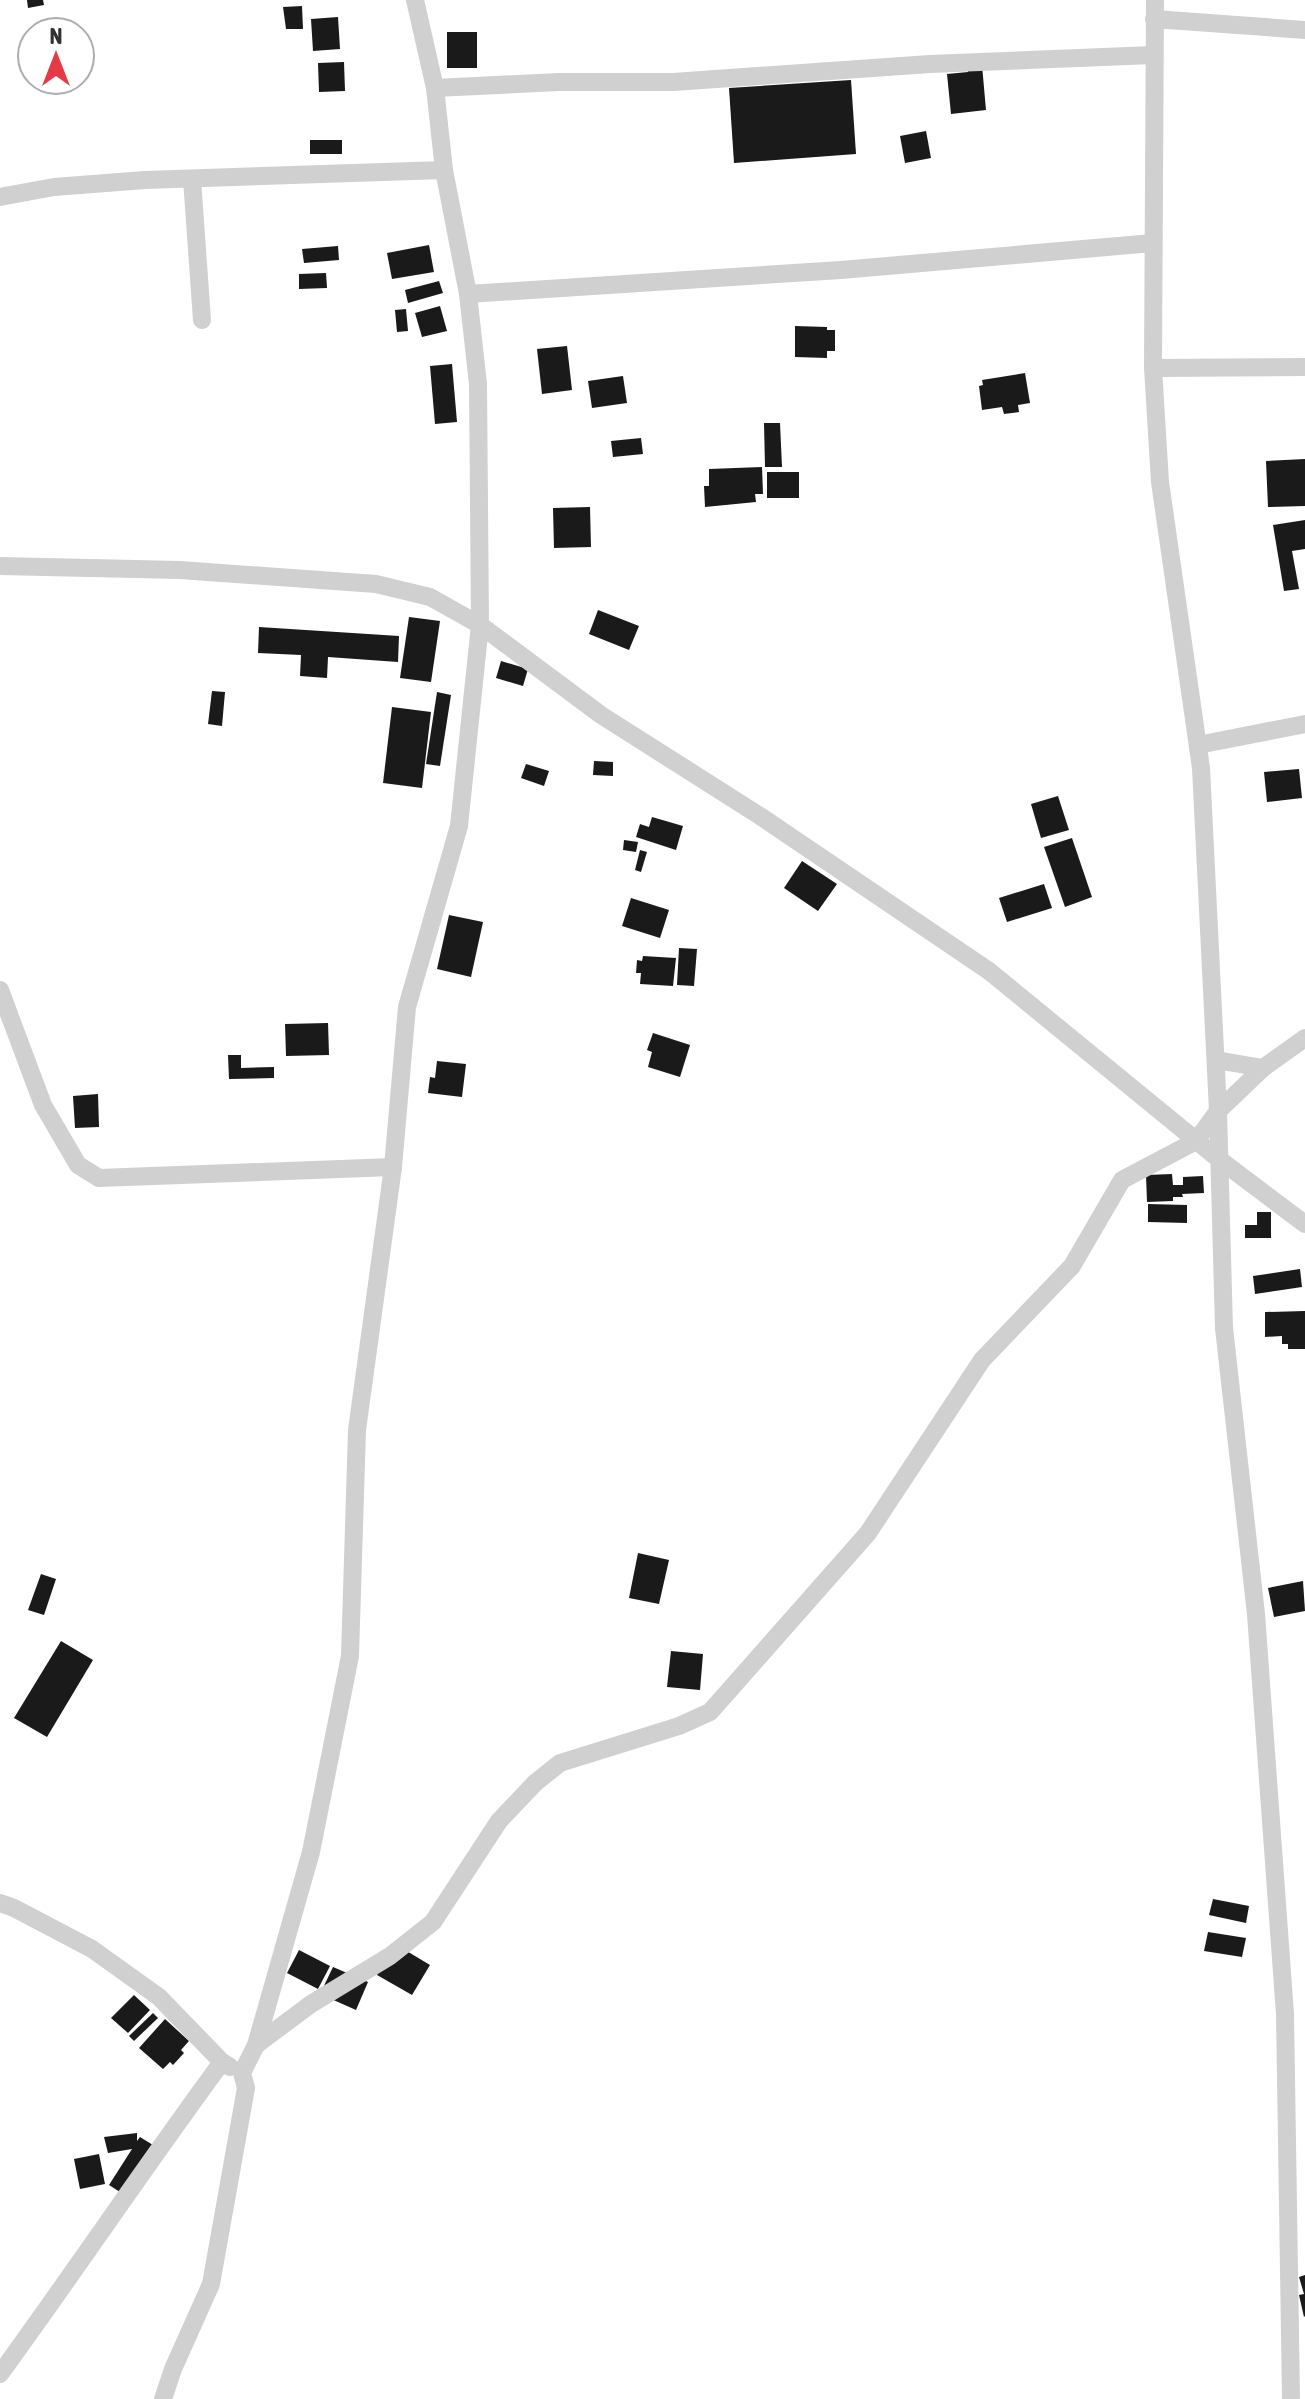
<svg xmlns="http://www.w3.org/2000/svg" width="1305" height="2399" viewBox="0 0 1305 2399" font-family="'Asap Condensed',sans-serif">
  <rect width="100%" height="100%" fill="#fff"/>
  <g fill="#1a1a1a">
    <polygon points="27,0 43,0 44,5 28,8"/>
    <polygon points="302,6 303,29 286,29 283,7"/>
    <polygon points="338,17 340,49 313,51 311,19"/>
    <rect x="447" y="32" width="30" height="36"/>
    <polygon points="344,62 345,91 319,92 318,63"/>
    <polygon points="982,65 986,110 951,114 947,74 968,72 968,67"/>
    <polygon points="851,80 856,154 734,163 729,88"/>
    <polygon points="926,131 931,158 905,163 900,136"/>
    <rect x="310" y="140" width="32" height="14"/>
    <polygon points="429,245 434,272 392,279 387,253"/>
    <polygon points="338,246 339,260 304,263 302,249"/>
    <polygon points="326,273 327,288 299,289 299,274"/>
    <polygon points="439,281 443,293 408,303 405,290"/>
    <polygon points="440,306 447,331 422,337 415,313"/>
    <polygon points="406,309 408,331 397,332 395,310"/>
    <polygon points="795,326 827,327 827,330 835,330 835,351 827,351 827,358 795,357"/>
    <polygon points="567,346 572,390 542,394 537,349"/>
    <polygon points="452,364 457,422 435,424 430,366"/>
    <polygon points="1025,373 1030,403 1018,405 1019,412 1004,414 1002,407 982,410 979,386 983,385 982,380"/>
    <polygon points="623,376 627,403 592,408 588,381"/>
    <polygon points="764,423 780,423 782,467 765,467"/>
    <polygon points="641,438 643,454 613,457 611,441"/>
    <polygon points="1305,459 1305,506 1268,507 1266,461"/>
    <polygon points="762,467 763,494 755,494 756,502 705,507 704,486 709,486 709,469"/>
    <rect x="767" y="472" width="32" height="26"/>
    <polygon points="590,507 591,547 554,548 553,508"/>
    <polygon points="1305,520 1305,549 1292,551 1299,589 1284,591 1273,525"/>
    <polygon points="598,610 639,626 629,650 589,634"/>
    <polygon points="409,617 440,621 431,682 400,678"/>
    <polygon points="259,627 399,636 398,662 328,657 327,678 300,676 301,655 258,653"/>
    <polygon points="501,661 528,669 523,686 496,678"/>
    <polygon points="212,691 225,692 222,726 208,724"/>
    <polygon points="437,692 451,695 440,766 426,764"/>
    <polygon points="392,707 431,712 422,788 383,783"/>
    <polygon points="594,761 613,762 613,776 593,775"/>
    <polygon points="526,764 549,771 544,786 521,778"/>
    <polygon points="1299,769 1302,798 1267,802 1264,772"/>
    <polygon points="1058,796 1069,830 1041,838 1031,804"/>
    <polygon points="652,817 683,826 676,850 636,837 640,824 649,827"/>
    <polygon points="1072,838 1092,897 1065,907 1044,847"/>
    <polygon points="624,840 638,842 636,852 623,850"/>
    <polygon points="640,850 647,852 641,872 635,870"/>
    <polygon points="802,861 837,884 818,911 784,888"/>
    <polygon points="1044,884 1052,908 1007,922 999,898"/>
    <polygon points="631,898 669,910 660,938 622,926"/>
    <polygon points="449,915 483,922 471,977 437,969"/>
    <polygon points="679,948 697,949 694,986 677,985"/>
    <polygon points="643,956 676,958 673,986 640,984 641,973 636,973 637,960 642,961"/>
    <polygon points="328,1023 329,1055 286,1056 285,1024"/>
    <polygon points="653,1033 690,1045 680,1077 648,1067 652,1052 647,1050"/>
    <polygon points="228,1055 241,1055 241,1068 274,1067 274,1078 229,1079"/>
    <polygon points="437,1061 466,1064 462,1097 428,1093 430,1077 435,1078"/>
    <polygon points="98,1094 99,1127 75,1128 73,1096"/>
    <polygon points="1172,1174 1173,1185 1183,1185 1183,1177 1203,1176 1204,1193 1182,1194 1183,1197 1173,1197 1173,1201 1147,1202 1146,1175"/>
    <polygon points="1148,1204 1187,1205 1187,1223 1148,1222"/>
    <polygon points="1257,1212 1271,1212 1271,1238 1245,1238 1245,1225 1257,1225"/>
    <polygon points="1300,1269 1302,1287 1255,1294 1253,1276"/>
    <polygon points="1305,1311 1305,1349 1288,1349 1288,1344 1282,1344 1282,1336 1265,1337 1265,1312"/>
    <polygon points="638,1553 669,1560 659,1604 629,1598"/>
    <polygon points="41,1574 56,1579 44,1615 28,1610"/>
    <polygon points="1303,1581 1305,1611 1274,1617 1268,1588"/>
    <polygon points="61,1641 93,1660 47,1737 14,1718"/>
    <polygon points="671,1651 703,1654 700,1690 667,1687"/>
    <polygon points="1213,1899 1249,1906 1246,1923 1209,1915"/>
    <polygon points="1208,1932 1246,1938 1242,1957 1204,1951"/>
    <polygon points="395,1944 430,1965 412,1995 377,1975"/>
    <polygon points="299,1950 330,1966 318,1989 287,1973"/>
    <polygon points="333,1967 368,1982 356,2010 320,1994"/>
    <polygon points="134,1995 150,2010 128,2033 111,2018"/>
    <polygon points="153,2013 158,2018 134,2041 129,2036"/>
    <polygon points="165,2019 189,2041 181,2050 184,2053 173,2065 170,2062 163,2069 139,2048"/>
    <polygon points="137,2133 137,2141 140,2137 153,2145 123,2194 109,2185 132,2149 108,2153 104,2137"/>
    <polygon points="99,2154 105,2184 80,2189 74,2159"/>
    <polygon points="1305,2275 1305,2316 1304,2317 1299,2295 1304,2294 1299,2277"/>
  </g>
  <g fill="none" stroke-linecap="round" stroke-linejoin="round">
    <g stroke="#d0d0d0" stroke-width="18">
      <polyline points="1155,0 1153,368 1160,482 1201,768 1218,1111 1224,1328 1256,1614 1285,2014 1291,2399"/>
      <polyline points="1154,19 1305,30"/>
      <polyline points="435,88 559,82 673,82 930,64 1153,55"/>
      <polyline points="192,179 202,320"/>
      <polyline points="0,197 54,187 145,180 444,170"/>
      <polyline points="468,294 841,270 1153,243"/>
      <polyline points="1153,368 1305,367"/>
      <polyline points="0,566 180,570 376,584 430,597 480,625 601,715 760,816 989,971 1220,1160 1305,1224"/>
      <polyline points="1198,745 1305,724"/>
      <polyline points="0,990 43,1105 78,1165 99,1178 393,1167"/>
      <polyline points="1216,1060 1263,1068"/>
      <polyline points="0,1903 14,1908 92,1949 159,1997 222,2062 230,2067"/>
      <polyline points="256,2045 311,2004 390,1956 433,1922 499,1821 535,1783 560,1763 679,1726 710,1712 868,1533 982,1360 1072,1266 1122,1180 1196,1141 1218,1111 1263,1068 1305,1038"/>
      <path d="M0,2374C75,2271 146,2165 222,2062"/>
      <polyline points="163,2399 173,2369 211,2284 246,2088 242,2073 256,2045 311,1852 350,1656 357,1430 393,1167 407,1007 459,826 480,625 478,384 468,294 444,170 435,88 415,0"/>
    </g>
  </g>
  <g transform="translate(56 56)"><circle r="38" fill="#ffffff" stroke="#adadad" stroke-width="2"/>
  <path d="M0-6L14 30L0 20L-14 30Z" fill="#e63946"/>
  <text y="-12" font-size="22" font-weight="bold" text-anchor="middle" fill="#333333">N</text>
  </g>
</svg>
